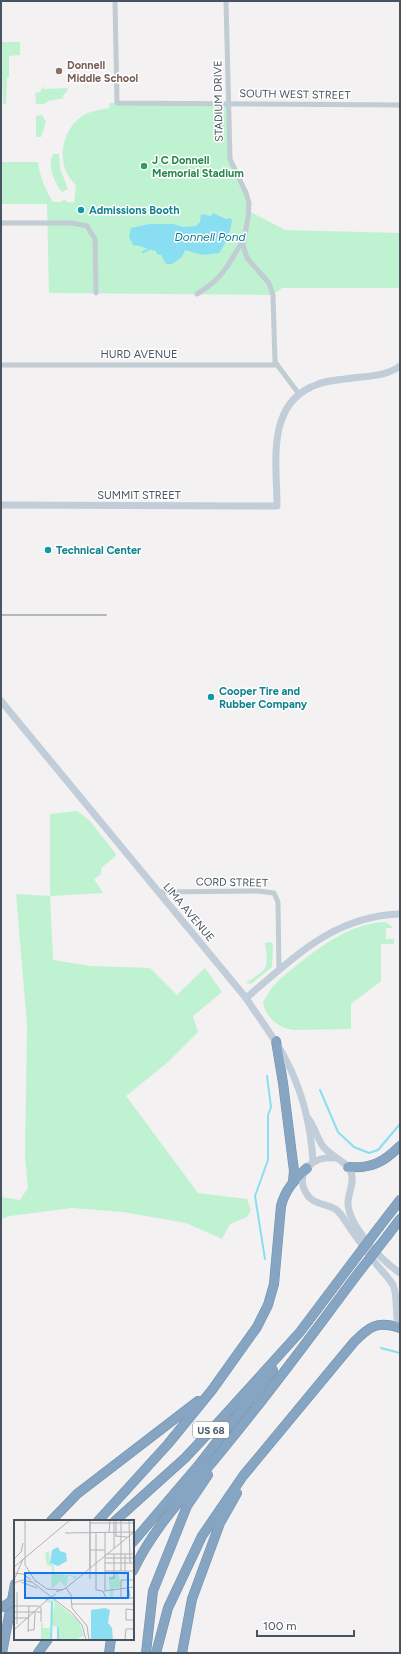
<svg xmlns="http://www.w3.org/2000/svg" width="401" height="1654" viewBox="0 0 401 1654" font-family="Figtree,sans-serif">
  <rect width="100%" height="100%" fill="#f3f1f1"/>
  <g fill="#bef2d1">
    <polygon points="1,42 20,42 20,55 9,56 9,78 7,78 6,104 3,104"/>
    <path d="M43,86L44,89L67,88L68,90L62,97L65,98C58,100 49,99 44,104H36L35,93L40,92Z"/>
    <path d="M110,103L228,104L230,159L246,193L249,211L285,230L400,233V288H282L273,295L49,293L47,204H1V162H38C40,177 45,189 53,202H60L64,200L68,202L74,203L76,185C55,166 60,132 82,116C90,111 99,110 109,108Z"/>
    <polygon points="42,115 46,122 41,137 36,137 36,116"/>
    <path d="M53,154H59L60,168L68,189L62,192C54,182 47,165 53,154Z"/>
    <polygon points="77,811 90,821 115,853 116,856 101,868 101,874 94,879 103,893 50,896 53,960 90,966 150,968 177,995 205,968 222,992 193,1016 198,1032 168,1062 126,1096 198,1193 247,1199 251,1210 247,1217 230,1224 222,1239 186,1223 123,1212 72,1208 10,1216 1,1219 1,1197 20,1200 28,1188 25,1157 27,1025 16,894 50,896 50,814"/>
    <path d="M384,922L389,924L393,928H386V939H394V944H381V981L351,1004V1029L295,1030C279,1029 266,1018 263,1002L273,986L280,979C310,955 342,925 384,922Z"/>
    <path d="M271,942L273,944L272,967L251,984L246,983C268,968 269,970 265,943Z"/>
  </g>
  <path fill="#89dff1" d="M213,213L226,219L230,218L232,220C230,233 227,242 219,253L202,255L185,250L182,257L172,264H166L161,255L157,254L156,251C149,250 143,246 133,245L129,237L131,228L150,224H173L183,227L196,226L200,222L201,214L211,216Z"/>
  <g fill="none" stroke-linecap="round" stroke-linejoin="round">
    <g stroke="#89dff1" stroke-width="2">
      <polyline points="143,252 149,249"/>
      <polyline points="320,1090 338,1132 354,1147 369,1153 378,1150 400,1124"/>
      <polyline points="265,1259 255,1196 268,1160 268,1115 271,1107 267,1076"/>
      <polyline points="381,1348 400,1353"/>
    </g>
    <g stroke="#7190ae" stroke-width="10">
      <g id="highway">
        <polyline points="276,1041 283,1083 294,1171 293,1182"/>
        <path d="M348,1167C371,1169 384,1162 400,1146"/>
        <polyline points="380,1226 400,1200"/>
        <polyline points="388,1235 400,1219"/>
        <polyline points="51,1521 77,1494 198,1401"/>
        <path d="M98,1521L168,1444L212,1390L257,1327L268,1305L274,1284L281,1206C285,1190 295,1179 307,1168"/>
        <polyline points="115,1521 185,1458 215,1426 300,1332 352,1263"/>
        <polyline points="133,1542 197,1467 273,1370"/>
        <path d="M133,1571C156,1522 195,1485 228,1443C274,1387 316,1329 359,1272"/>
        <polyline points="2,1653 15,1584"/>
        <polyline points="38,1653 48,1639"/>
        <polyline points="109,1653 111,1639"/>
        <polyline points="146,1653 153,1591 187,1506 208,1475"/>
        <path d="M156,1653L168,1608L202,1536L243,1476L354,1342C369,1327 377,1320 400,1328"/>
        <polyline points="182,1653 192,1599 220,1523 237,1493"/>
      </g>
    </g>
    <g stroke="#c1ccd3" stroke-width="5">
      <polyline points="115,1 117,103 400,105"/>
      <polyline points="226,1 230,159 246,193 249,203 248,218 243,245 247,258 269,283 273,295 275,362 299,394"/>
      <polyline points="1,223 72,223 87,226 95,239 96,293"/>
      <path d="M197,294C221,280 228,266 242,242"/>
      <polyline points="1,365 277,365"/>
      <polyline points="158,892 258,891 274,893 278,902 279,971"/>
    </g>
    <g stroke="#c1cdd8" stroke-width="7">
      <path d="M1,505L277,506C277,465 266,408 311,387C324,380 339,380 353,378C368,376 387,376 400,366"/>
      <path d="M1,701L246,998C259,1018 274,1037 285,1058C302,1090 311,1126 313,1162"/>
      <path d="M246,998C294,958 333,916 400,914"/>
      <path d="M308,1118C314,1126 317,1137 322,1145C330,1157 345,1159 351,1172C355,1183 348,1192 348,1203C348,1225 382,1261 400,1273"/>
      <path d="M335,1158C314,1155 294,1172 306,1193C313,1205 325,1203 335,1209C341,1212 346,1223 350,1228C359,1241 368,1253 377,1265C382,1271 389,1278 393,1285C397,1293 396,1308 397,1318L400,1323"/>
    </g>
    <use href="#highway" stroke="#86a5c2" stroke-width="9"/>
    <polyline stroke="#b3b6bc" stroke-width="2" points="1,615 106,615"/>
    <g stroke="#7190ae" stroke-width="10" stroke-linecap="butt">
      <g id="highway-bridge">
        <polyline points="352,1263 380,1226"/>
        <polyline points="359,1272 388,1235"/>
        <polyline points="1,1608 15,1599"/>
      </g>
    </g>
    <use href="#highway-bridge" stroke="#86a5c2" stroke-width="9"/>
  </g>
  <circle fill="#8d6e63" stroke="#fff" stroke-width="1.5" cx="59" cy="71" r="4"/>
  <circle fill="#2e9e5b" stroke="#fff" stroke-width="1.5" cx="144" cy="166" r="4"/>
  <g fill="#0f9aa8" stroke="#fff" stroke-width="1.5">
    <circle cx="81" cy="210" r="4"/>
    <circle cx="48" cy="550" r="4"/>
    <circle cx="211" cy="697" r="4"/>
  </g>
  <g text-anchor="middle" stroke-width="3" stroke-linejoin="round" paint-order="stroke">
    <rect fill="#fff" stroke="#7f8890" stroke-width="1" x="193" y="1422" width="36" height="16" rx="3"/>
    <g font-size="10" font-weight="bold" fill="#485560">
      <text x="211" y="1434">US 68</text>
    </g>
    <g font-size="11" font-weight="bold" fill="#785e54" stroke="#fff" text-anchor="start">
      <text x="67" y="69">Donnell<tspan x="67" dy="13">Middle School</tspan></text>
    </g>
    <g font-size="11" fill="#485560" stroke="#fff">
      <text transform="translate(295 94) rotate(1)" y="4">SOUTH WEST STREET</text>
      <text transform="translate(218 101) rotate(-91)" y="4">STADIUM DRIVE</text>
      <text x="139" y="358">HURD AVENUE</text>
      <text x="139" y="499">SUMMIT STREET</text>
      <text transform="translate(232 882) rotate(1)" y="4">CORD STREET</text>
      <text transform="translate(189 912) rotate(50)" y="4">LIMA AVENUE</text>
    </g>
    <g font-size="11" font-weight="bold" fill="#27864d" stroke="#fff" text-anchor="start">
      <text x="152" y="164">J C Donnell<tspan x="152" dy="13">Memorial Stadium</tspan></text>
    </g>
    <g font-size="11" font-weight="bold" fill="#0d838f" stroke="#fff" text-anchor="start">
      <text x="89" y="214">Admissions Booth</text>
      <text x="56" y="554">Technical Center</text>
      <text x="219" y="695">Cooper Tire and<tspan x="219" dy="13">Rubber Company</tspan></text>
    </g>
    <g font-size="12" font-style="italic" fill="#077b95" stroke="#fff">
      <text x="210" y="241">Donnell Pond</text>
    </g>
  </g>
  <g transform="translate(14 1520)">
    <rect width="120" height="120" fill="#f3f1f1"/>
    <path d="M35,31L36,43L40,46V54L63,56L61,60L58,56H54L52,67L46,61L39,68L37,67L38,47L33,45L31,33ZM100,52H111V55L104,53L107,67L100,68L99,78H96L95,56H101ZM35,80H40L65,101L70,116L59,120H45V107L38,106L37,93L40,92L36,90L40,89L41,82L32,83ZM27,103H29V108H36V120H27Z" fill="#bef2d1"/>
    <path d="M44,27L46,31L52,33L53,41L44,46L36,43L38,30ZM91,88L96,90L94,103L98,108L99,120H77V90Z" fill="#89dff1"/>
    <path fill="none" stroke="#89dff1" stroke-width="2" d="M44,107V120M37,120L38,82"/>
    <path fill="none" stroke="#afb3b7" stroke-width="1" d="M11,0V45L22,62M76,0V59M100,0V28M115,0L116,43M76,3H120M82,12V70L89,71L92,78H120M95,12L96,0M51,13L119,12M101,16L113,17M102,16V0M76,30H91M93,34H120M91,38H120M0,39L7,32L9,23M91,43H120M0,47L56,0M76,48V0M91,51H120M107,51V0M111,51V34M0,53L9,54L17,60M95,59L100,58V34M0,60L9,39M22,61L33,69L49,70M7,62L23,68M0,63L8,60L18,62L58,93L68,105L72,120M52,68L57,75L58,88L73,106L75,120M91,70V12M90,71L120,67M42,72L52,68L120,12M31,78L33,80L42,74M107,78V60H120M114,78L115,70L116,78M57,84H120M0,86H25L27,88M120,90L112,89V100H120M0,92H27M0,98H15M27,102V88M3,104V72M0,110L33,80M14,110H20L21,93M14,112L15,86M111,120L112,109H120"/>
    <path fill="#0f77f0" fill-opacity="0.15" stroke="#0f77f0" stroke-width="2" d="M11,53H114V78H11Z"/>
    <rect width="120" height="120" fill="none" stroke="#485560" stroke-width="2"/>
  </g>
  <rect width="401" height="1654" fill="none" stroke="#485560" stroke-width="4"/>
  <path d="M257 1630v6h97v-6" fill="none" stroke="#485560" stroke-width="2"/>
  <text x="263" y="1630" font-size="12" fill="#485560" stroke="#ffffff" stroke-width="3" paint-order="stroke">100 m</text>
</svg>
